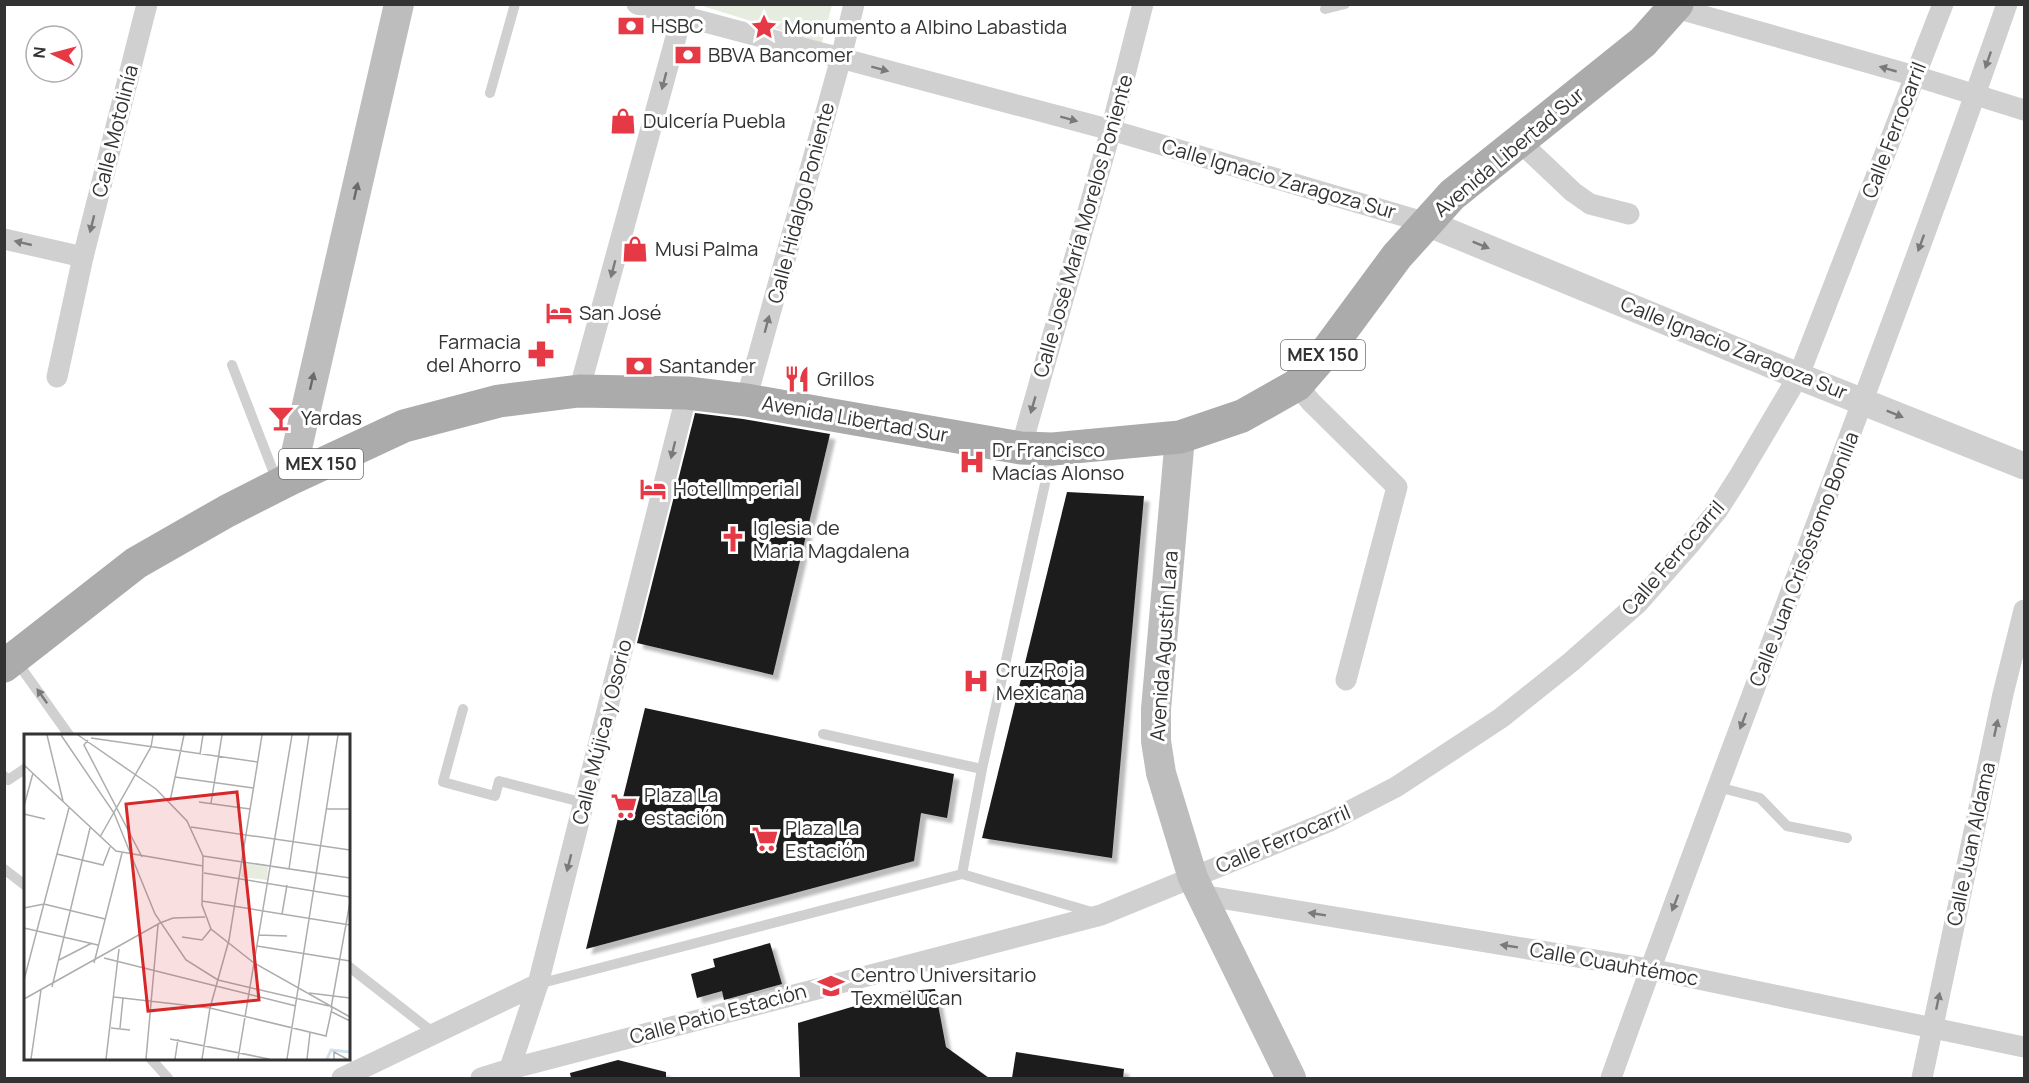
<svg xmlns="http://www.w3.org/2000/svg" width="2029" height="1083" viewBox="0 0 2029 1083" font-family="Manrope,sans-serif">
  <defs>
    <filter id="shadow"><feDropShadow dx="5.5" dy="5.5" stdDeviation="1.5" flood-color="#0004"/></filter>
  </defs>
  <rect width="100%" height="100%" fill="#fff"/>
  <polygon fill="#e6ecdf" points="699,5 832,5 822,43"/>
  <g fill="#1a1a1a" filter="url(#shadow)">
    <polygon points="695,413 743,419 830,434 773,675 637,643"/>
    <polygon points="1067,492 1144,496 1112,858 982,838"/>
    <polygon points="645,708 954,774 947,818 921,813 914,861 586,949"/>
    <polygon points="770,943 782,984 724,1000 722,991 697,998 691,974 715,967 713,959"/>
    <polygon points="935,989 946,1047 989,1078 800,1078 798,1023 905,991"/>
    <polygon points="1016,1052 1124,1069 1123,1078 1012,1078"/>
    <polygon points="618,1060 666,1072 666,1078 571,1078 570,1073"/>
  </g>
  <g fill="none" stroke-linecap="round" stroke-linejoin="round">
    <g stroke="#d0d0d0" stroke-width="10">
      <polyline points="1325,9 1345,4"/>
      <polyline points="490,93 515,4"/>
      <polyline points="232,365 277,481"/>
      <polyline points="17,662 69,735"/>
      <polyline points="463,709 443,782 495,796 499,781 585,803"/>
      <polyline points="823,734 982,769"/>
      <polyline points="4,776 8,780 26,768"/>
      <polyline points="1718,787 1760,798 1787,826 1847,838"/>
      <polyline points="4,869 26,886"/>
      <polyline points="962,874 982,769 1052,452"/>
      <polyline points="348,966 435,1034"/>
      <polyline points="538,984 962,874 1095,913"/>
      <polyline points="150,1058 168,1078"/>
    </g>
    <g stroke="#d0d0d0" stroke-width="21">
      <polyline points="637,4 1111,130 1427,223"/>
      <polyline points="1665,5 1915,76 2024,110"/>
      <polyline points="1519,141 1573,192 1590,204 1629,214"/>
      <polyline points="4,239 83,257"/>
      <polyline points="57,377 83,257 147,4"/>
      <polyline points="1297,385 1311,402 1397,487 1346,680"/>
      <polyline points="579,391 685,4"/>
      <polyline points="746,400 841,58 854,4"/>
      <polyline points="1021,448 1111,130 1143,4"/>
      <polyline points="1201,895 1650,969 2024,1047"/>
      <polyline points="507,1077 538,984 687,393"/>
      <polyline points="342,1078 538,984"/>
      <polyline points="481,1078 510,1069 1101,915 1330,821 1396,787 1501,718 1571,662 1638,603 1691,543 1717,511 1738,478 1799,375 1943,4"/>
      <path d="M1611,1078C1739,719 1881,365 2007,4"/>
      <polyline points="1922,1078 2003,694 2024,610"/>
    </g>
    <polyline stroke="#d0d0d0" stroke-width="27" points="1427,223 1803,378 2024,466"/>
    <g stroke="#bdbdbd" stroke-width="30">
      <polyline points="1180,437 1156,709 1156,741 1161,773 1193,878 1291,1078"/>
      <polyline points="290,479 399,4"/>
    </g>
    <polyline stroke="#ababab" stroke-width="33" points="4,666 136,563 227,511 290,479 404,426 499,401 579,391 687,393 746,400 1021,448 1053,449 1180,437 1242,416 1297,385 1329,348 1397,256 1452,195 1643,42 1677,4"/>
  </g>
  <defs><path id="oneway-solid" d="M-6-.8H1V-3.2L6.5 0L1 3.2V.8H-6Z" transform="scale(1.5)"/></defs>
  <g fill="#7a7a7a">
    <use href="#oneway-solid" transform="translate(1988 60) rotate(109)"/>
    <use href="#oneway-solid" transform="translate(880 69) rotate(15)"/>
    <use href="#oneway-solid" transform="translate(1888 69) rotate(-164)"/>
    <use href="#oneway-solid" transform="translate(664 81) rotate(105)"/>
    <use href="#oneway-solid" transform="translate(1069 119) rotate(15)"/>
    <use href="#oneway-solid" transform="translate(92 224) rotate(104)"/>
    <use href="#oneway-solid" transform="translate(23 243) rotate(-167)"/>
    <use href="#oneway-solid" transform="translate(1921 243) rotate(110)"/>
    <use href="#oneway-solid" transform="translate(1481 245) rotate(22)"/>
    <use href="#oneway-solid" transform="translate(613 269) rotate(105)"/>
    <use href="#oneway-solid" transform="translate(767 324) rotate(-75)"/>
    <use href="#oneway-solid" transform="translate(1033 405) rotate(106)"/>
    <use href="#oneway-solid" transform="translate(1895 414) rotate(22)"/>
    <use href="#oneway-solid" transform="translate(673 450) rotate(104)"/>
    <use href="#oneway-solid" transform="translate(42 696) rotate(-125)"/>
    <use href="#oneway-solid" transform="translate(1743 721) rotate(111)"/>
    <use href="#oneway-solid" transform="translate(1996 728) rotate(-78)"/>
    <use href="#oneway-solid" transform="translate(569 863) rotate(104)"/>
    <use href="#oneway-solid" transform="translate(1675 903) rotate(111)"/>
    <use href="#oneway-solid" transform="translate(1317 914) rotate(-171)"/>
    <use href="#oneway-solid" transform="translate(1509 946) rotate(-171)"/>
    <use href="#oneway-solid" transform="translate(1938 1001) rotate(-78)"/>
  </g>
  <g fill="#6a6a6a">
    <use href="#oneway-solid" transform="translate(356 191) rotate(-77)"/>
    <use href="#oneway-solid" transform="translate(312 381) rotate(-77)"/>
  </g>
  <defs>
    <g id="bank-bare" transform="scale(2.07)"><path d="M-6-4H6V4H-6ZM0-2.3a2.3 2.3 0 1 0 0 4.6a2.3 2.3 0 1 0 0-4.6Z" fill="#e63946" stroke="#fff" stroke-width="2.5" paint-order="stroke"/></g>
    <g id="sight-bare" transform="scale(2.07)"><path d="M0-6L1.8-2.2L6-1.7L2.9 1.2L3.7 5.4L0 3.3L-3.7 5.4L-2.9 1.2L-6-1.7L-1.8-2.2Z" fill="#e63946" stroke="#fff" stroke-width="2.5" paint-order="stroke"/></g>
    <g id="shop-bare" transform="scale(2.07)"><path d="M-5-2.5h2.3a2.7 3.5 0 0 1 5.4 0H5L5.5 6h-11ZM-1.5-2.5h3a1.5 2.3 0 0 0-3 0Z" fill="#e63946" stroke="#fff" stroke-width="2.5" paint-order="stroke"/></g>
    <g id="hotel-bare" transform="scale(2.07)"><path d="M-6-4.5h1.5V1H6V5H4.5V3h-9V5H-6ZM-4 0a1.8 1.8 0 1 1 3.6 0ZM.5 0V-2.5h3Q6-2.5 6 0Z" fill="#e63946" stroke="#fff" stroke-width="2.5" paint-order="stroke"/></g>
    <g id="pharmacy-bare" transform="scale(2.07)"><path d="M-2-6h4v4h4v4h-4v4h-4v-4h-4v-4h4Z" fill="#e63946" stroke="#fff" stroke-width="2.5" paint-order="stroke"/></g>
    <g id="restaurant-bare" transform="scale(2.07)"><path d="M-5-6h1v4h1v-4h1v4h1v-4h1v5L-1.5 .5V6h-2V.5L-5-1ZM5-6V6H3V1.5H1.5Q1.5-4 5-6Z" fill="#e63946" stroke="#fff" stroke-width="2.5" paint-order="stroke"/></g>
    <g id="bar-bare" transform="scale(2.07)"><path d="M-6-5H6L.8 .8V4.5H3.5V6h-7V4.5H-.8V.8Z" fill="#e63946" stroke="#fff" stroke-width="2.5" paint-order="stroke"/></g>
    <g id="hospital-bare" transform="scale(2.07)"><path d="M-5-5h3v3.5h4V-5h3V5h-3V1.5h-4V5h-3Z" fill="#e63946" stroke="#fff" stroke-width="2.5" paint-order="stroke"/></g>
    <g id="church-bare" transform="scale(2.07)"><path d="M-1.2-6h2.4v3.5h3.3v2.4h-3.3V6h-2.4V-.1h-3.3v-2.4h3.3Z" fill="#e63946" stroke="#fff" stroke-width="2.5" paint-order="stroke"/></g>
    <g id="supermarket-bare" transform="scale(2.07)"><path d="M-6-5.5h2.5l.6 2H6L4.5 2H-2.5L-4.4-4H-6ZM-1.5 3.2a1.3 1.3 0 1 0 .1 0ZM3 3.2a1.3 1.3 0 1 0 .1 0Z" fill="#e63946" stroke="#fff" stroke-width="2.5" paint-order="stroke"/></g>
    <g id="school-bare" transform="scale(2.07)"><path d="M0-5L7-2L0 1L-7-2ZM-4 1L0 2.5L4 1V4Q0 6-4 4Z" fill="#e63946" stroke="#fff" stroke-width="2.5" paint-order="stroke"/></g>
  </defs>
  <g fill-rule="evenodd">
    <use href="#bank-bare" x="631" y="26"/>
    <use href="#sight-bare" x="764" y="27"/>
    <use href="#bank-bare" x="688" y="55"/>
    <use href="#shop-bare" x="623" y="121"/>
    <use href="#shop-bare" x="635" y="249"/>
    <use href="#hotel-bare" x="559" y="313"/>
    <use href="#pharmacy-bare" x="541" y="354"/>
    <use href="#bank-bare" x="639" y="366"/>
    <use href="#restaurant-bare" x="797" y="379"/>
    <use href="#bar-bare" x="281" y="418"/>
    <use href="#hospital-bare" x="972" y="462"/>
    <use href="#hotel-bare" x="653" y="489"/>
    <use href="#church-bare" x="733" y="539"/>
    <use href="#hospital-bare" x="976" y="681"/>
    <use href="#supermarket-bare" x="624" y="806"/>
    <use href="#supermarket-bare" x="765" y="839"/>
    <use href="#school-bare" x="831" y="986"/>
  </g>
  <g text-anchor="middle" stroke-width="6" stroke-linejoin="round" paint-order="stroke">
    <g fill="#fff" stroke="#707070" stroke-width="1.5">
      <rect x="1281" y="340" width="84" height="30" rx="4.5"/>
      <rect x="279" y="449" width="84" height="30" rx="4.5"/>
    </g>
    <g font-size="18" font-weight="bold" fill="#333">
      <text x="1323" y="361">MEX 150</text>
      <text x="321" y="470">MEX 150</text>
    </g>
    <g font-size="20" fill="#333" stroke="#fff" text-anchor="start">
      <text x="651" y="33">HSBC</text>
      <text x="784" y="34">Monumento a Albino Labastida</text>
      <text x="708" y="62">BBVA Bancomer</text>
      <text x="643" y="128">Dulcería Puebla</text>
      <text x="655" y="256">Musi Palma</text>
      <text x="579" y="320">San José</text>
      <text x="521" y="349" text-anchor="end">Farmacia<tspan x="521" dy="23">del Ahorro</tspan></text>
      <text x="659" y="373">Santander</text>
      <text x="817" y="386">Grillos</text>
      <text x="301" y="425">Yardas</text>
      <text x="992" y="457">Dr Francisco<tspan x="992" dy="23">Macías Alonso</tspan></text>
      <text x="673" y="496">Hotel Imperial</text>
      <text x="753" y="535">Iglesia de<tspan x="753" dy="23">Maria Magdalena</tspan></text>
      <text x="996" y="677">Cruz Roja<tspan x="996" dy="23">Mexicana</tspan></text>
      <text x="644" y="802">Plaza La<tspan x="644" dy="23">estación</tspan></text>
      <text x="785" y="835">Plaza La<tspan x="785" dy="23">Estación</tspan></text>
      <text x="851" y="982">Centro Universitario<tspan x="851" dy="23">Texmelucan</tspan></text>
    </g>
    <g font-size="20" fill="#333" stroke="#fff">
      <text transform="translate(1894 130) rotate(-69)" y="7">Calle Ferrocarril</text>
      <text transform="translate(115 131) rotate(-76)" y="7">Calle Motolinía</text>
      <text transform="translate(1509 152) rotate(-40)" y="7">Avenida Libertad Sur</text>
      <text transform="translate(1279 179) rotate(16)" y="7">Calle Ignacio Zaragoza Sur</text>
      <text transform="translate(801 203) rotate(-75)" y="7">Calle Hidalgo Poniente</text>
      <text transform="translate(1083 226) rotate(-74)" y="7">Calle José María Morelos Poniente</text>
      <text transform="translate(1734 348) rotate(22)" y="7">Calle Ignacio Zaragoza Sur</text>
      <text transform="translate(855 419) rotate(10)" y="7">Avenida Libertad Sur</text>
      <text transform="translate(1673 558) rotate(-49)" y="7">Calle Ferrocarril</text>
      <text transform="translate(1804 559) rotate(-69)" y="7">Calle Juan Crisóstomo Bonilla</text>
      <text transform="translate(1164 646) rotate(-86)" y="7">Avenida Agustín Lara</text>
      <text transform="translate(602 732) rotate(-76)" y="7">Calle Mújica y Osorio</text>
      <text transform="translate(1283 839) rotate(-23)" y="7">Calle Ferrocarril</text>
      <text transform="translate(1971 844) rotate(-78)" y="7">Calle Juan Aldama</text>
      <text transform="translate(1614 964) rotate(10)" y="7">Calle Cuauhtémoc</text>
      <text transform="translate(718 1014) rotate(-15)" y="7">Calle Patio Estación</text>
    </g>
  </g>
  <g transform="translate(24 734)">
    <rect width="326" height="326" fill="#fff"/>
    <path d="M220,129L244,133L243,146L217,143Z" fill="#e6ecdf"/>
    <path fill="none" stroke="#cfe2ee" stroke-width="3" d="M303,325L307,316L326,318"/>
    <path fill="none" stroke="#adadad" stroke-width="1.5" d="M23,1L39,67M37,1L90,79L131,180L162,226L194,246L305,272M54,1L132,55L163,87L179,122L178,171L187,195L230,229L326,283M67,4L233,28M64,6L60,11L118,123M176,20L179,1M0,31L92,117L179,132M151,43L229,54M146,67L160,1M175,68L226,75M187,69L198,1M0,72L9,39M302,75H326M0,80L21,85M167,93L326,116M76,103L127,13L129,1M33,120L79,131L86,113M179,122L326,144M265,135L285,1M180,139L326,163M178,167L326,191M0,174L20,170L81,185M258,180L263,151M0,194L74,211M235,201L263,202M158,203L178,206L187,195M233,212L326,227M80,224L272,272M35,226L68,209M70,229L98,119M0,246L45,74M28,253L66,94M285,259L326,264M90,263L186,274L302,302L308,274M0,265L136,189L149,184L181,183M307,274L326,168M308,278L326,287M87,294L106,296M96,294L99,264M146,305L245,325M7,325L17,256M82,325L95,215M122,325L134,191M151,325L154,305M178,325L186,274L205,206L238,1M214,325L268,1M263,325L314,1M283,325L286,299M310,325V318L323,325"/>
    <path fill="#d62828" fill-opacity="0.15" stroke="#d62828" stroke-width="3" d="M213,58L235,266L124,277L102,70Z"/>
    <rect width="326" height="326" fill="none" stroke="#333" stroke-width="3"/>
  </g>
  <rect width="2029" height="1083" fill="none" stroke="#333333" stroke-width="12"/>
  <g transform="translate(54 54) rotate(276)"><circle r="28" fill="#ffffff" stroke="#adadad" stroke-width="1.5"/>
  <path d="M0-4.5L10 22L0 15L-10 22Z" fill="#e63946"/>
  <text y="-9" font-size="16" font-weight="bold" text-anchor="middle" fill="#333333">N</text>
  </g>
</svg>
